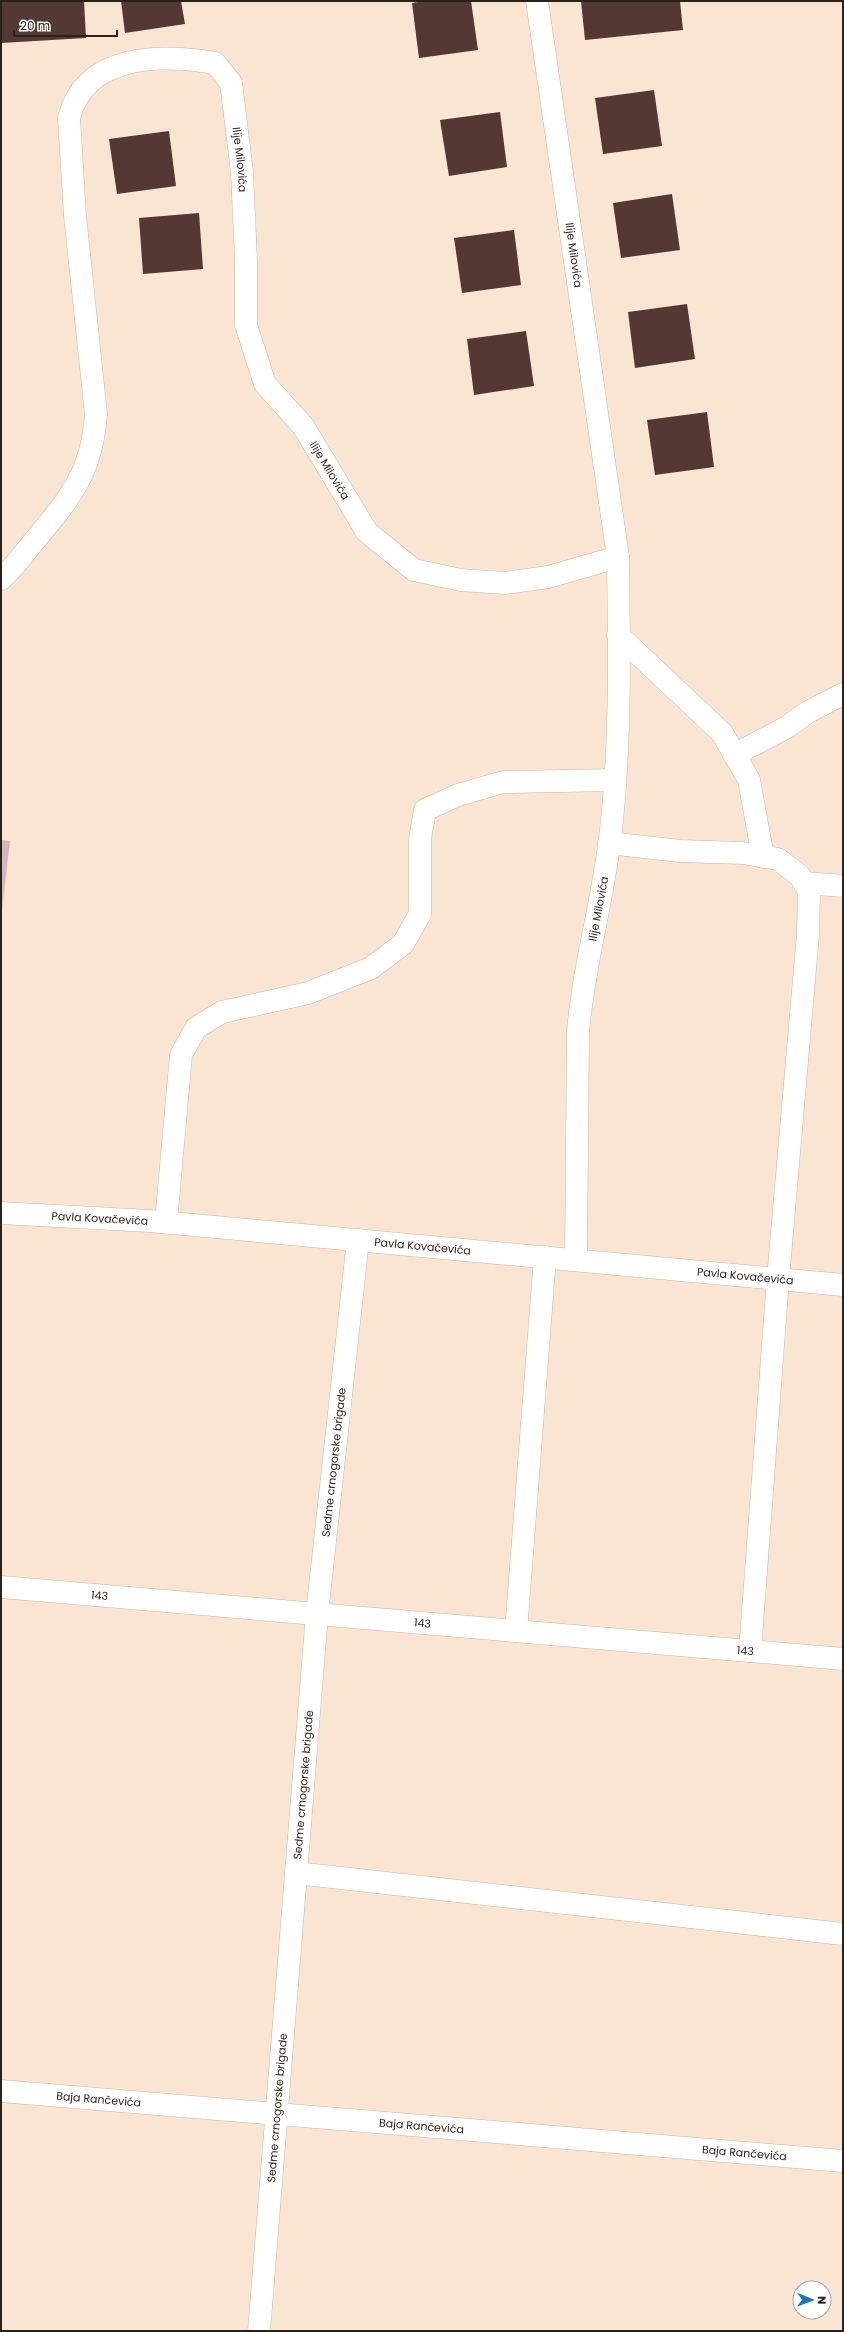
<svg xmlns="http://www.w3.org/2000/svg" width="844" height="2332" viewBox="0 0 844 2332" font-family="Poppins,sans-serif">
  <rect width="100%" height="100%" fill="#f9e5d2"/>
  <polygon fill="#d1b8c0" points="1,840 10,841 2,910 1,910"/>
  <g fill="#533833">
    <polygon points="1,1 84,1 86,38 1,43"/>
    <polygon points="121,1 181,1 185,24 125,33"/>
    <polygon points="424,1 471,1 478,50 419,58 412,3"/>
    <polygon points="581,1 680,1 683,30 585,40"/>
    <polygon points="654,90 662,146 603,154 595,98"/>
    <polygon points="500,112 507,167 449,176 440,120"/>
    <polygon points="169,131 176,186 117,194 109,139"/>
    <polygon points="672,194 680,250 621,258 613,203"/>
    <polygon points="199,213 203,269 143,274 139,218"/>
    <polygon points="514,230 521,285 462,293 454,238"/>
    <polygon points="687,304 695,359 635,368 628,312"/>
    <polygon points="526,331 534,386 474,395 467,339"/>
    <polygon points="707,412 714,467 655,475 647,420"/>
  </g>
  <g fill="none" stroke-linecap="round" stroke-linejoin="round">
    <g stroke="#c9b6a4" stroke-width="23">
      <g id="minor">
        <path id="s1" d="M1,579C14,568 24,553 35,540C71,497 92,472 96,414L75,216L69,118C85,53 162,54 215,63L231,83L242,172L246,260V325L265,384L303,426L367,532L414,570L461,580L505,583L548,577L618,557L537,1"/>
        <polyline points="618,635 722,733 749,780 763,857"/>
        <polyline points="734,755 787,727 808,712 843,694"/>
        <polyline points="609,843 680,851 743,853 778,859 800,876 809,891 808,934 778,1279 750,1651"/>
        <polyline points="804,883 843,886"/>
        <path id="s2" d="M1,1213L150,1221L843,1285"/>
        <polyline points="166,1222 181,1055 196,1028 222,1012 308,993 371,968 403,944 420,914 420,839 425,810 458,795 503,782 614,780"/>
        <path id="s3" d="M576,1260L578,1032C584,960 606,891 612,820C621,733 619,644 618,557"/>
        <path id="s4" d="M1,1587L843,1659"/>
        <polyline points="516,1631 545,1257"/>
        <polyline points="296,1873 843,1934"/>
        <path id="s5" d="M1,2091L843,2161"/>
        <path id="s6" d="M259,2331L317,1614L358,1240"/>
      </g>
    </g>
    <use href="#minor" stroke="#fff" stroke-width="22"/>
  </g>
  <g text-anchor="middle" stroke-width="4" stroke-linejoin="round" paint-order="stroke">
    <g font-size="11" fill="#29221b" stroke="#fff">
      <text dy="4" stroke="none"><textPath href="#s1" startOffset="768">Ilije Milovića</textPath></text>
      <text transform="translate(574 255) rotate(82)" y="4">Ilije Milovića</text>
      <text dy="4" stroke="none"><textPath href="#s1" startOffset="1104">Ilije Milovića</textPath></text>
      <text dy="4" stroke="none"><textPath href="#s3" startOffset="353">Ilije Milovića</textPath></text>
      <text dy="4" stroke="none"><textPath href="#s2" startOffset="99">Pavla Kovačevića</textPath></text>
      <text dy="4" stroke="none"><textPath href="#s2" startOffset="423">Pavla Kovačevića</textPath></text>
      <text dy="4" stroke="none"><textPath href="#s2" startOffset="747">Pavla Kovačevića</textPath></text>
      <text dy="4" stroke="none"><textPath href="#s6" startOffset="872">Sedme crnogorske brigade</textPath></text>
      <text dy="4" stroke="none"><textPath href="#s4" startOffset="99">143</textPath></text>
      <text dy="4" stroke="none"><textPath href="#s4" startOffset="423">143</textPath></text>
      <text dy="4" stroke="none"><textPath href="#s4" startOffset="747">143</textPath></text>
      <text dy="4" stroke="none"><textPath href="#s6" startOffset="548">Sedme crnogorske brigade</textPath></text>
      <text dy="4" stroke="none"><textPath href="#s5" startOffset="98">Baja Rančevića</textPath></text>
      <text dy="4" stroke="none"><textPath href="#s6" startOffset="224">Sedme crnogorske brigade</textPath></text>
      <text dy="4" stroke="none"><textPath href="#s5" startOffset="422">Baja Rančevića</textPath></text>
      <text dy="4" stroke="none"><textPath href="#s5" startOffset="746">Baja Rančevića</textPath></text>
    </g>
  </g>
  <rect width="844" height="2332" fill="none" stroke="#29221b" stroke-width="4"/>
  <g transform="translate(812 2300) rotate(91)"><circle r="19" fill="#ffffff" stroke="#a9a7a4"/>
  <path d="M0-3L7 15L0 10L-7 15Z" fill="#1d74c1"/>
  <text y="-6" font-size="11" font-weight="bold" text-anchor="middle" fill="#29221b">N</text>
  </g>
  <path d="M14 30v6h103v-6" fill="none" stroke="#29221b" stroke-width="2"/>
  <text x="20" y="30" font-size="12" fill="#29221b" stroke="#ffffff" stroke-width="3" paint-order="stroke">20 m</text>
</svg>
